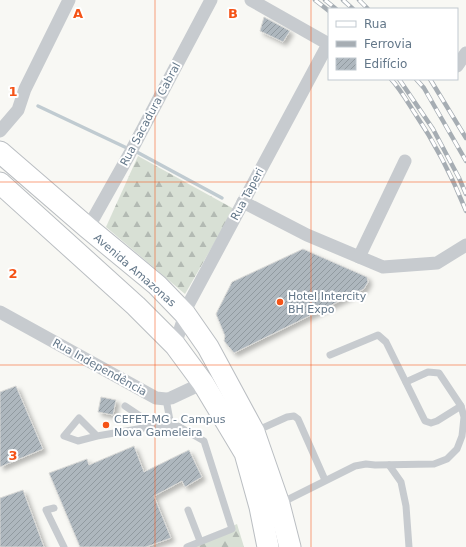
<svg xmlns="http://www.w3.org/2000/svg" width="466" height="547" viewBox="0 0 466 547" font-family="'DejaVu Sans',sans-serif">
  <defs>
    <pattern id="forest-firs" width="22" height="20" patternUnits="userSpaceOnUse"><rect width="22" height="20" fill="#d8e0d5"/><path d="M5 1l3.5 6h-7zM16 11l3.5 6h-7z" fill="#b3bab3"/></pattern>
    <pattern id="building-hatch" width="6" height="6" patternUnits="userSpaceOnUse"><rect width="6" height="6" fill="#aeb7be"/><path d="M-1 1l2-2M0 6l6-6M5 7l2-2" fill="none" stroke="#919aa0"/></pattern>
    <filter id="shadow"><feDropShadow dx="3.5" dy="3.5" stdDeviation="2" flood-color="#0004"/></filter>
  </defs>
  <rect width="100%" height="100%" fill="#f8f8f4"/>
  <g fill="url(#forest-firs)">
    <polygon points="138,156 234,209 185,294 106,227"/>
    <polygon points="237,524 244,547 187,547"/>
  </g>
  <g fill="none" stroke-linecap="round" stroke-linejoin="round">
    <g stroke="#c0cbd1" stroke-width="3.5">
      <polyline points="38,106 129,149"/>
      <polyline points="135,151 222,198"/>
    </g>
  </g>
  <g fill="url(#building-hatch)" stroke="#d9d9d7" filter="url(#shadow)">
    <polygon points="264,17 290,31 283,42 260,31"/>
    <polygon points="303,249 367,277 368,282 364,289 234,353 224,341 225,336 216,314 232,282"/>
    <polygon points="16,386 43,449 0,467 0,392"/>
    <polygon points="101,397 116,400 113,415 98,412"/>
    <polygon points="134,446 144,472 189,450 202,477 185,487 182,481 154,496 171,538 146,547 80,547 49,473 87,459 89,465"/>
    <polygon points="23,490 44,547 0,547 0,498"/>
  </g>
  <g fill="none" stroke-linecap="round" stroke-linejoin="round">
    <g stroke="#babec2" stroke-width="23">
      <g id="primary">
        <polyline points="0,152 88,228 157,285 185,314 208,347 254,432 279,504 290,547"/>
        <polyline points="0,183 136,306 175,345 203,383 245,453 260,507 268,547"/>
      </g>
    </g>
    <g stroke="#c7cbcf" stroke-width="7">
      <polyline points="330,355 378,335 386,342 425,421 431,423 437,421 461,406"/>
      <polyline points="166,399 171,426"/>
      <polyline points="125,406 155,426 178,426 204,441 232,529 187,547"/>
      <polyline points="256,431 287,417 294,416 298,419 325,480"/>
      <polyline points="97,436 79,418 64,436 78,441 97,436 155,426"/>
      <polyline points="389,465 401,482 406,506 409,547"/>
      <polyline points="281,503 355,466 366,464 375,465 434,464 447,459 457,449 462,436 464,417 461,406 439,373 428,372 406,382"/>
      <polyline points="54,508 46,510 64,547"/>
      <polyline points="188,510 200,541"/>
    </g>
    <g stroke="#c7cbcf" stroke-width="13">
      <polyline points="457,66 466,53"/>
      <polyline points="0,131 18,110 25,89 69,0"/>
      <polyline points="243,202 307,235 383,267 437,263 466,245"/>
      <polyline points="88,228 129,155 211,0"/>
      <polyline points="359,257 405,161"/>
      <polyline points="0,312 156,398 166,399 171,398 203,383"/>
      <polyline points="175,345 188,305 327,46 325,42 251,0"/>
    </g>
    <use href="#primary" stroke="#fff" stroke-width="21"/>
    <g stroke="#a6adb3" stroke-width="4.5">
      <g id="rail">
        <polyline points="315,0 329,11"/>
        <polyline points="325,0 336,9"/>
        <polyline points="343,0 353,9"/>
        <polyline points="359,0 368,9"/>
        <path d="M391,79C400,89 407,101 414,112C435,143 452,176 466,211"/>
        <polyline points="399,79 433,129 459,178 466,194"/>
        <polyline points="416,79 424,88 466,161"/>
        <polyline points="430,79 466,138"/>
      </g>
    </g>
    <use href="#rail" stroke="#fff" stroke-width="3" stroke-dasharray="9" stroke-linecap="butt"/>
  </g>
  <path fill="none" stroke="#f55317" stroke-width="1" stroke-opacity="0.55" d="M155,0V547M311,0V547M0,182H466M0,365H466"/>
  <g fill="#f55317" stroke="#fff" stroke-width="1.5">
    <circle cx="280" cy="302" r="4"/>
    <circle cx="106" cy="425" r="4"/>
  </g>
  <g text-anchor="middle" stroke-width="4" stroke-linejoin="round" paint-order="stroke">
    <g font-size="11" fill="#637789" stroke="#fff">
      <text transform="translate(150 114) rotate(-62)" y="4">Rua Sacadura Cabral</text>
      <text transform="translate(247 194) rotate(-62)" y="4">Rua Taperi</text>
      <text transform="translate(135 270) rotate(41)" y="4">Avenida Amazonas</text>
      <text transform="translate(100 367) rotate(29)" y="4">Rua Independência</text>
    </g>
    <g font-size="11" fill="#637789" stroke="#fff" text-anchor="start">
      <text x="288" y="300">Hotel Intercity<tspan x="288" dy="13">BH Expo</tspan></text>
      <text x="114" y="423">CEFET-MG - Campus<tspan x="114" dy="13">Nova Gameleira</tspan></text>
    </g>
  </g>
  <g font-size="13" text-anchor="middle" font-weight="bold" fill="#f55317" stroke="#fff" stroke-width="4" stroke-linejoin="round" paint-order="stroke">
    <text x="78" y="18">A</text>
    <text x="233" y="18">B</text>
    <text x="13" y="96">1</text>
    <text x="13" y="278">2</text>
    <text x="13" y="460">3</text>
  </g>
  <rect x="328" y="8" width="130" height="72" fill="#ffffff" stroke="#c1c9d0"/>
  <rect x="336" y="21" width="20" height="6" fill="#ffffff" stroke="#c1c9d0"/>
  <text x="364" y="28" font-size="12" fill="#637789">Rua</text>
  <rect x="336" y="41" width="20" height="6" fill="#a6adb3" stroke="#c1c9d0"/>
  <text x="364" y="48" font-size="12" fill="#637789">Ferrovia</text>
  <rect x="336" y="58" width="20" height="12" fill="url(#building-hatch)" stroke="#c1c9d0"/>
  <text x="364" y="68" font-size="12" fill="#637789">Edifício</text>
</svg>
